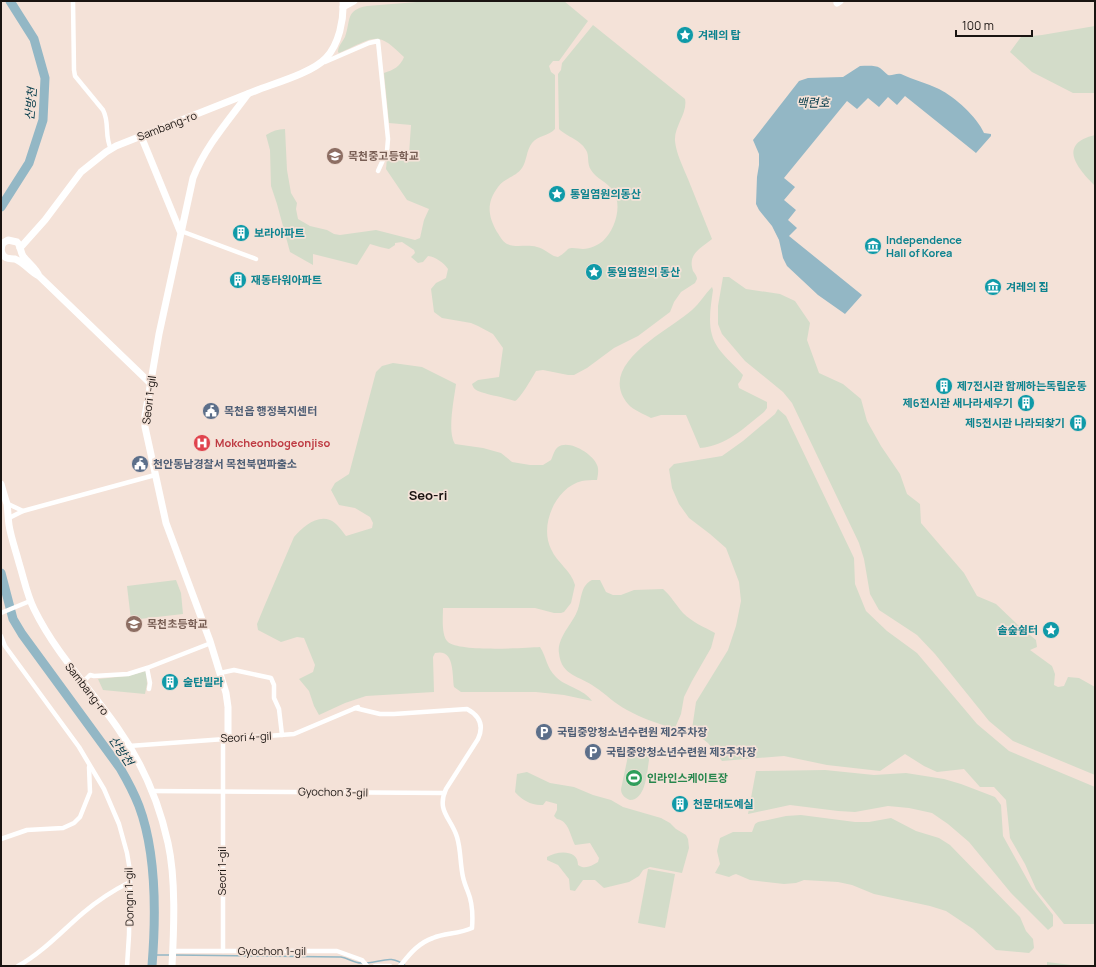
<svg xmlns="http://www.w3.org/2000/svg" width="1096" height="967" viewBox="0 0 1096 967" font-family="Manrope,'Noto Sans KR',sans-serif">
  <rect width="100%" height="100%" fill="#f4e2d8"/>
  <g fill="#d3dcc9">
    <path d="M429,1H564L588,21L559,61H553L549,66L551,72L555,75V129C549,136 538,135 532,143C526,151 527,161 522,168C516,177 504,178 498,187C486,203 488,216 497,232C500,236 502,241 507,244C516,248 527,244 537,247C546,249 550,256 558,257C562,255 565,252 568,249C572,247 579,249 583,249C590,249 598,245 603,241C615,230 623,205 613,191C608,182 596,179 591,170C587,164 589,157 587,152C582,140 567,137 559,129L558,74L561,70L562,63L593,25L685,99C688,113 674,126 675,141C676,153 683,167 688,179C696,199 704,219 712,239C702,248 687,253 693,271C695,274 697,276 697,279L695,283L681,292L674,302L670,312L638,336L614,348L587,368L574,375H568L543,370L536,371C532,378 520,399 515,401C503,397 488,395 478,391C474,389 473,387 472,384L478,380L499,377L503,348L493,334L478,326L471,323L442,318L434,312L431,289L436,283L446,278L448,269C444,263 436,257 428,256L423,262L418,263L411,257L415,253L414,250L402,242L395,243V245L389,249L380,247L370,244L357,265L313,254V265L290,252L277,204L271,186L270,150L266,135C272,131 278,129 285,129L287,170L291,193L297,203L296,209L298,219L310,226L327,230L334,234L340,235L376,230L415,240L420,238L424,220L429,209L407,200L386,169L387,158H403L409,154L411,125L389,123L384,73C393,70 400,67 404,57C397,51 388,40 378,39C369,37 348,50 339,53L338,52C338,46 342,43 345,37C351,21 345,10 367,6Z"/>
    <polygon points="1095,26 1095,93 1073,93 1032,72 1010,52 1021,37 1042,35"/>
    <path d="M1095,135V186C1077,168 1057,144 1095,135Z"/>
    <polygon points="723,277 729,277 746,289 780,294 795,301 810,323 807,340 819,373 843,384 861,399 867,421 881,446 900,474 907,494 920,504 921,523 964,573 977,596 996,604 1019,626 1036,640 1037,647 1030,650 1052,666 1055,674 1054,685 1058,687 1064,686 1068,677 1079,678 1095,687 1095,775 1013,741 989,721 935,654 917,635 879,610 870,594 864,559 859,543 792,403 783,392 745,361 722,334 718,324 718,306"/>
    <path d="M712,287L713,290C711,304 708,321 712,335C716,351 733,363 743,375L741,380L738,384L739,388L767,402V408L764,412C744,428 726,446 700,448L686,415H661L651,418C644,414 633,410 628,404C595,364 669,331 692,310C700,303 705,294 712,287Z"/>
    <path d="M393,363L422,367L456,384C454,400 447,432 455,444L483,448L501,453L512,462L530,465H543L551,460C553,456 554,450 558,447C569,439 593,454 597,465C599,469 598,475 597,480C592,480 586,480 582,481C556,487 539,525 551,549C557,563 571,570 575,585L571,603L564,612L561,613H554L535,608H443C443,616 441,636 448,642C459,652 523,648 540,647C547,658 546,667 556,677C566,687 584,689 592,701L564,695L536,692H461L454,687C452,675 455,648 435,653L433,657L434,692L366,696L345,703L319,715L314,706L309,691L299,679L313,672L315,665L304,638L297,637L281,642L258,630L257,624L264,607L294,537C303,527 316,515 330,520C337,523 342,531 346,536L372,528L373,523L370,517L355,508L339,505L331,490L335,483L349,474L376,372L382,366Z"/>
    <polygon points="778,409 786,416 854,558 855,584 866,611 887,631 917,653 977,724 1009,751 1095,787 1095,924 1064,924 1036,889 1025,864 1010,838 1006,800 994,787 980,787 964,769 937,772 924,766 905,754 880,771 827,765 784,756 722,761 708,743 695,733 692,729 696,702 728,650 736,626 741,601 739,582 726,548 710,534 689,518 679,504 672,488 669,469 674,464 722,456 743,441 775,414"/>
    <polygon points="176,580 181,593 183,614 131,620 127,586"/>
    <path d="M592,580H600L606,592L613,595H621L634,590L663,589C671,596 676,605 683,613C692,622 704,627 715,633L711,648L692,681L684,697L681,714L675,728H672C657,723 641,718 627,710C615,704 606,694 595,687C580,676 561,676 559,653C557,639 570,626 576,614C582,603 579,586 592,580Z"/>
    <polygon points="146,671 147,684 145,694 103,690 98,679 128,676"/>
    <path d="M635,748C644,747 648,752 649,760C647,772 646,800 630,800C625,798 621,795 621,789L628,756L631,751Z"/>
    <polygon points="825,770 874,775 906,773 944,779 961,784 995,797 1001,805 1003,836 1032,888 1053,915 1053,926 1048,930 1011,893 969,842 948,824 932,813 909,808 888,806 855,812 838,811 790,805 748,814 756,771"/>
    <path d="M527,772L550,783L574,787L593,795L611,800L623,807L661,818L670,823L676,829L686,835L688,839L689,848L682,873L650,867L643,870L639,876L629,882L604,888L595,880H583L575,891L570,890L569,879L558,865L547,860V857C557,851 578,849 578,865C585,870 591,866 598,862L599,858L590,843L575,845C570,835 569,821 557,819L554,816L557,810V804L546,801L543,805C532,806 522,800 515,792L517,774Z"/>
    <polygon points="801,815 855,822 869,822 891,818 916,831 939,838 950,845 1020,917 1026,931 1033,939 1034,948 1029,953 996,950 973,929 946,911 930,906 874,894 852,885 838,882 804,880 796,883 784,884 750,880 736,874 733,875 729,877 715,873 720,864 717,851 720,838 733,832 752,832 755,824 758,822 786,816"/>
    <polygon points="648,869 675,874 665,928 638,923"/>
    <polygon points="1047,962 1079,966 1047,966"/>
  </g>
  <path fill="#93b7c5" d="M860,66C867,66 875,65 880,68C883,70 885,73 888,75C892,76 896,73 901,74C913,80 927,83 939,89C955,97 977,117 984,133L991,134V136L976,153L905,96L897,105L888,97L879,107L868,98L857,109L847,101L784,178L795,187L784,200L796,210L788,220L797,228L789,236L862,295L845,314L818,295L787,266L783,258L779,240L772,226L759,210L756,204L757,177L759,165V154L753,140L799,81L808,78L843,77Z"/>
  <g fill="none" stroke-linecap="round" stroke-linejoin="round">
    <g stroke="#93b7c5" stroke-width="1.5">
      <polyline points="153,955 171,955"/>
      <path d="M175,955L341,957C349,958 354,964 363,963"/>
      <path d="M367,963C383,962 390,954 406,966"/>
    </g>
    <g stroke="#93b7c5" stroke-width="9">
      <polyline points="1,207 29,163 43,120 45,78 34,39 10,1"/>
      <path d="M1,573L13,619L22,634L120,768C127,780 134,793 139,806C157,854 156,916 152,966"/>
    </g>
    <g stroke="#fff" stroke-width="4.5">
      <path d="M73,1L74,70L75,76L103,110C110,123 104,136 111,149"/>
      <polyline points="325,62 369,43 378,41 388,139 387,151 378,171"/>
      <polyline points="181,231 256,259"/>
      <polyline points="6,503 23,511"/>
      <polyline points="9,518 23,511 155,475"/>
      <polyline points="1,613 30,601"/>
      <polyline points="1,636 5,646 79,747 104,789 119,824 127,853 130,871 129,935 127,966"/>
      <polyline points="147,668 150,683 149,689"/>
      <polyline points="220,673 234,670 271,678 274,685 274,698 279,709 282,735"/>
      <polyline points="82,683 90,675 94,676 128,674 147,668 211,643"/>
      <path d="M355,708L380,714H394L467,709C480,716 484,726 478,739L446,789C436,811 451,818 457,837C461,850 460,864 463,877C464,882 466,887 468,892C473,904 473,915 472,928C459,934 445,933 433,938C418,943 409,955 400,966"/>
      <polyline points="129,746 294,734 358,707"/>
      <polyline points="151,791 444,793"/>
      <polyline points="1,839 27,830 63,828 74,823 80,817 90,792 89,767"/>
      <polyline points="172,951 337,951 362,960 367,966"/>
      <polyline points="223,951 223,739"/>
      <path d="M18,966C42,953 62,931 83,913C97,901 114,890 130,882"/>
      <polyline points="375,966 390,966"/>
    </g>
    <g stroke="#fff" stroke-width="7">
      <polyline points="837,3 840,1"/>
      <polyline points="343,7 354,1"/>
      <polyline points="141,136 180,231"/>
      <path d="M20,248L45,220L81,172L106,152L116,146C164,127 212,108 260,89C279,82 313,72 326,58C339,44 344,20 343,1"/>
      <path d="M39,276C30,272 25,263 15,259C11,258 6,260 3,255C0,251 1,247 3,243L8,240L17,242C21,246 20,251 23,256C28,263 36,268 39,276L150,383"/>
      <path d="M1,484C3,491 5,498 7,504C8,511 8,518 9,525C11,538 16,551 19,563C24,579 27,595 34,609C56,654 89,687 117,727C141,761 159,802 168,843C176,879 174,928 172,966"/>
      <path d="M228,739V707L226,693L210,641L166,523L145,427V416L159,334L193,178C205,147 228,121 248,94"/>
    </g>
  </g>
  <defs>
    <g id="sight-disc" transform="scale(0.9)"><circle r="9.5" fill="#0f9aa8" stroke="#f4e2d8"/><path d="M0-6L1.8-2.2L6-1.7L2.9 1.2L3.7 5.4L0 3.3L-3.7 5.4L-2.9 1.2L-6-1.7L-1.8-2.2Z" fill="#fff"/></g>
    <g id="school-disc" transform="scale(0.9)"><circle r="9.5" fill="#8d6e63" stroke="#f4e2d8"/><path d="M0-5L7-2L0 1L-7-2ZM-4 1L0 2.5L4 1V4Q0 6-4 4Z" fill="#fff"/></g>
    <g id="building-disc" transform="scale(0.9)"><circle r="9.5" fill="#0f9aa8" stroke="#f4e2d8"/><path d="M-4-6H4V6H1V3H-1V6H-4ZM-2.5-4.3h1.7v1.8h-1.7ZM.8-4.3h1.7v1.8H.8ZM-2.5-1h1.7V.8h-1.7ZM.8-1h1.7V.8H.8Z" fill="#fff"/></g>
    <g id="museum-disc" transform="scale(0.9)"><circle r="9.5" fill="#0f9aa8" stroke="#f4e2d8"/><path d="M0-6L6-3V-2H-6V-3ZM-5-1h2V3h-2ZM-1-1h2V3h-2ZM3-1h2V3H3ZM-6 4H6V6H-6Z" fill="#fff"/></g>
    <g id="civic-disc" transform="scale(0.9)"><circle r="9.5" fill="#5c6f8a" stroke="#f4e2d8"/><path d="M-.6-6.5H3V-4.5H.6V-3L4-1V1h2V6H-6V1h2V-1L-.6-3ZM-1.2 2.5V6h2.4V2.5Z" fill="#fff"/></g>
    <g id="hospital-disc" transform="scale(0.9)"><circle r="9.5" fill="#e0444e" stroke="#f4e2d8"/><path d="M-5-5h3v3.5h4V-5h3V5h-3V1.5h-4V5h-3Z" fill="#fff"/></g>
    <g id="parking-disc" transform="scale(0.9)"><circle r="9.5" fill="#5c6f8a" stroke="#f4e2d8"/><path d="M-3.5-5.5H1a3.5 3.5 0 0 1 0 7H-1V5.5H-3.5ZM-1-3.4V-.6H.8a1.4 1.4 0 0 0 0-2.8Z" fill="#fff"/></g>
    <g id="stadium-disc" transform="scale(0.9)"><circle r="9.5" fill="#2e9e5b" stroke="#f4e2d8"/><path d="M0-5a6.5 5 0 1 0 0 10a6.5 5 0 1 0 0-10ZM-3.5-1.8h7v3.6h-7Z" fill="#fff"/></g>
  </defs>
  <g fill-rule="evenodd">
    <use href="#sight-disc" x="685" y="35"/>
    <use href="#school-disc" x="335" y="156"/>
    <use href="#sight-disc" x="557" y="194"/>
    <use href="#building-disc" x="241" y="233"/>
    <use href="#museum-disc" x="873" y="246"/>
    <use href="#sight-disc" x="594" y="272"/>
    <use href="#building-disc" x="238" y="280"/>
    <use href="#museum-disc" x="993" y="287"/>
    <use href="#building-disc" x="944" y="386"/>
    <use href="#building-disc" x="1026" y="403"/>
    <use href="#civic-disc" x="211" y="411"/>
    <use href="#building-disc" x="1078" y="423"/>
    <use href="#hospital-disc" x="202" y="443"/>
    <use href="#civic-disc" x="140" y="464"/>
    <use href="#school-disc" x="134" y="624"/>
    <use href="#sight-disc" x="1051" y="630"/>
    <use href="#building-disc" x="170" y="682"/>
    <use href="#parking-disc" x="544" y="732"/>
    <use href="#parking-disc" x="593" y="752"/>
    <use href="#stadium-disc" x="634" y="778"/>
    <use href="#building-disc" x="680" y="804"/>
  </g>
  <g text-anchor="middle" stroke-width="3.5" stroke-linejoin="round" paint-order="stroke">
    <g font-size="11" font-weight="bold" fill="#0d838f" stroke="#f4e2d8" text-anchor="start">
      <text x="698" y="39">겨레의 탑</text>
      <text x="570" y="198">통일염원의동산</text>
      <text x="254" y="237">보라아파트</text>
      <text x="886" y="244">Independence<tspan x="886" dy="13">Hall of Korea</tspan></text>
      <text x="607" y="276">통일염원의 동산</text>
      <text x="251" y="284">재동타워아파트</text>
      <text x="1006" y="291">겨레의 집</text>
      <text x="957" y="390">제7전시관 함께하는독립운동</text>
      <text x="1013" y="407" text-anchor="end">제6전시관 새나라세우기</text>
      <text x="1065" y="427" text-anchor="end">제5전시관 나라되찾기</text>
      <text x="1038" y="634" text-anchor="end">솔숲쉼터</text>
      <text x="183" y="686">술탄빌라</text>
      <text x="693" y="808">천문대도예실</text>
    </g>
    <g font-size="11" fill="#1a1411" stroke="#f4e2d8">
      <text transform="translate(167 126) rotate(-21)" y="4">Sambang-ro</text>
      <text transform="translate(149 400) rotate(-83)" y="4">Seori 1-gil</text>
      <text transform="translate(87 689) rotate(52)" y="4">Sambang-ro</text>
      <text transform="translate(246 737) rotate(-3)" y="4">Seori 4-gil</text>
      <text transform="translate(333 792) rotate(1)" y="4">Gyochon 3-gil</text>
      <text transform="translate(222 871) rotate(-90)" y="4">Seori 1-gil</text>
      <text transform="translate(129 897) rotate(-91)" y="4">Dongni 1-gil</text>
      <text x="272" y="955">Gyochon 1-gil</text>
    </g>
    <g font-size="11" font-weight="bold" fill="#785e54" stroke="#f4e2d8" text-anchor="start">
      <text x="348" y="160">목천중고등학교</text>
      <text x="147" y="628">목천초등학교</text>
    </g>
    <g font-size="11" font-weight="bold" fill="#4e5e75" stroke="#f4e2d8" text-anchor="start">
      <text x="224" y="415">목천읍 행정복지센터</text>
      <text x="153" y="468">천안동남경찰서 목천북면파출소</text>
      <text x="557" y="736">국립중앙청소년수련원 제2주차장</text>
      <text x="606" y="756">국립중앙청소년수련원 제3주차장</text>
    </g>
    <g font-size="11" font-weight="bold" fill="#be3a42" stroke="#f4e2d8" text-anchor="start">
      <text x="215" y="447">Mokcheonbogeonjiso</text>
    </g>
    <g font-size="11" font-weight="bold" fill="#27864d" stroke="#f4e2d8" text-anchor="start">
      <text x="647" y="782">인라인스케이트장</text>
    </g>
    <g font-size="12" font-style="italic" fill="#003948" stroke="#f4e2d8">
      <text x="813" y="107">백련호</text>
      <text transform="translate(31 104) rotate(-85)" y="4">산방천</text>
      <text transform="translate(121 751) rotate(56)" y="4">산방천</text>
    </g>
    <g font-size="13" font-weight="bold" fill="#1a1411" stroke="#f4e2d8">
      <text x="428" y="500">Seo-ri</text>
    </g>
  </g>
  <rect width="1096" height="967" fill="none" stroke="#1a1411" stroke-width="4"/>
  <path d="M956 30v6h76v-6" fill="none" stroke="#1a1411" stroke-width="2"/>
  <text x="962" y="30" font-size="12" fill="#1a1411" stroke="#f4e2d8" stroke-width="3" paint-order="stroke">100 m</text>
</svg>
